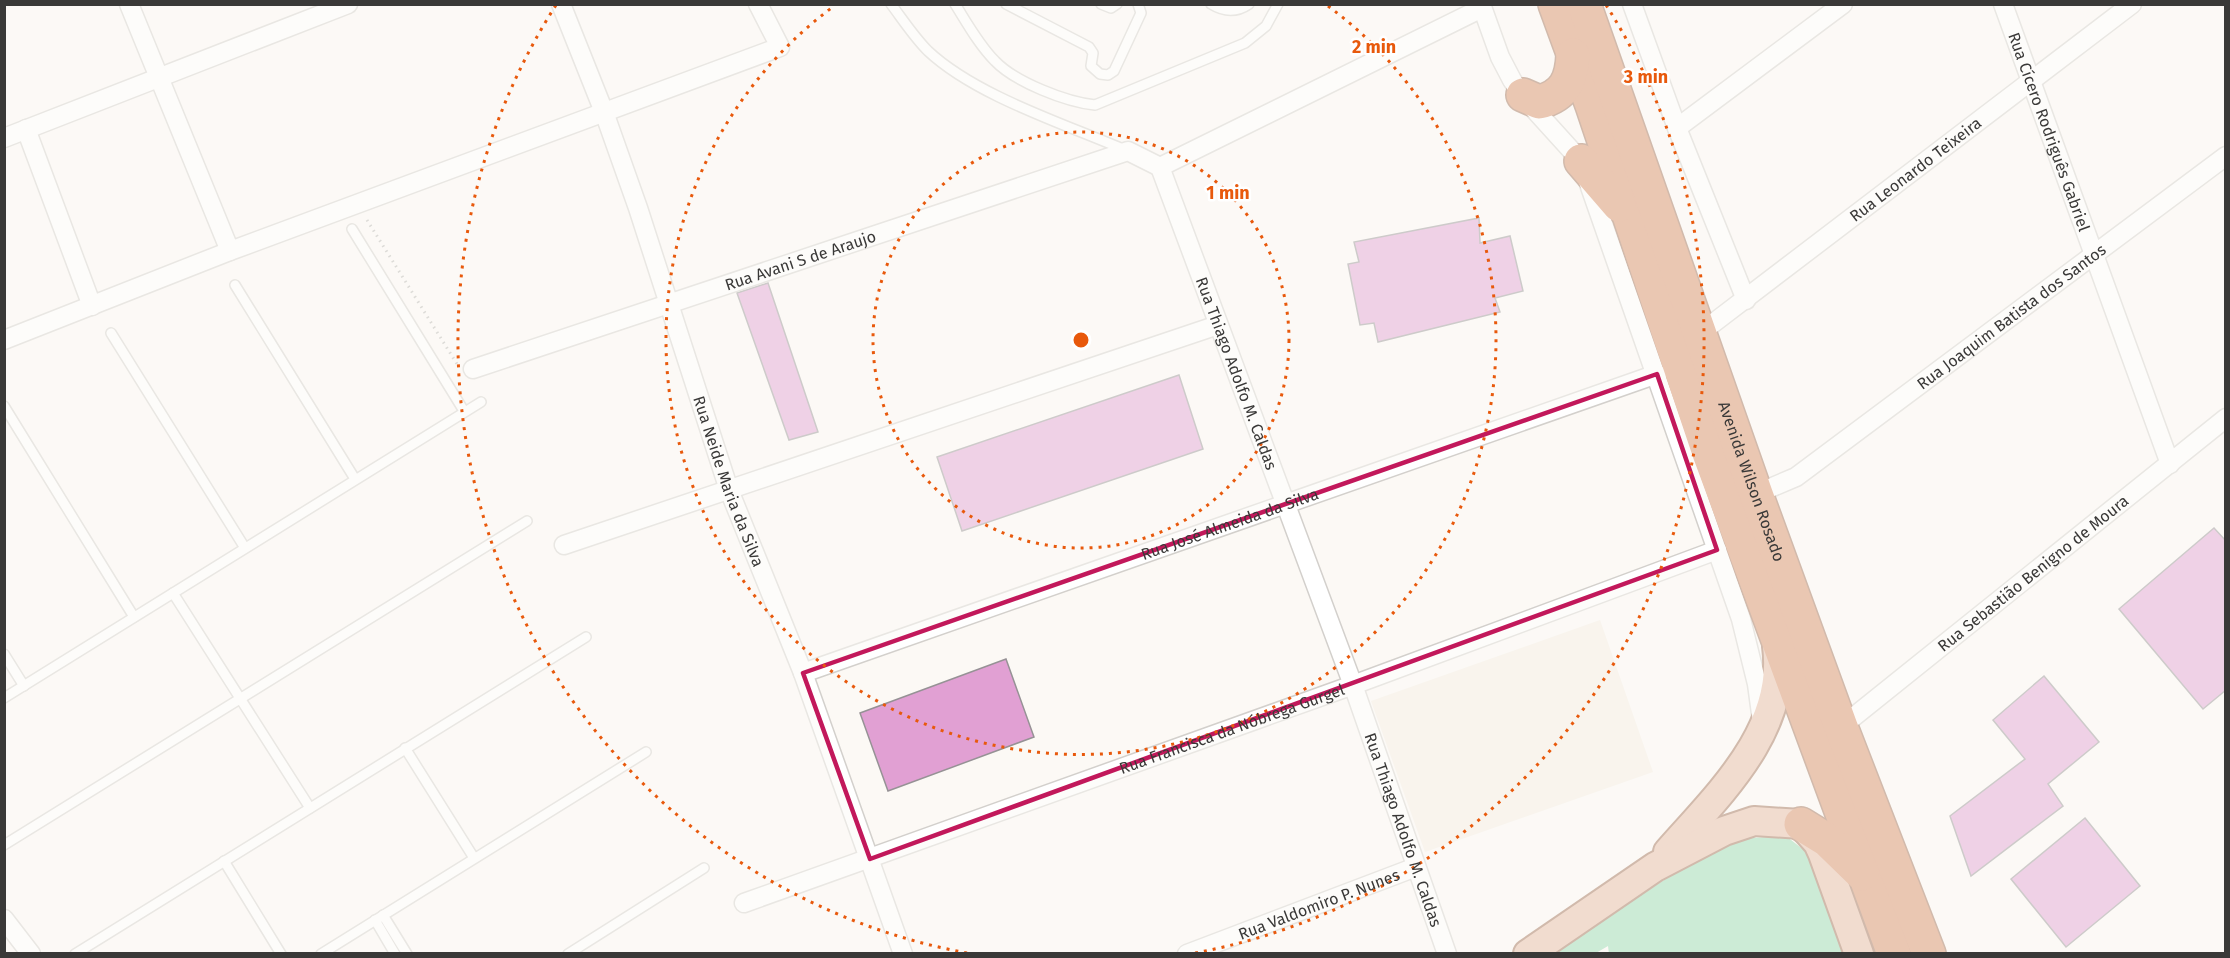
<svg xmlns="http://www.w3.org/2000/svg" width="2230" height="958" viewBox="0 0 2230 958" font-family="'Fira Sans',sans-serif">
  <rect width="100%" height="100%" fill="#fcf9f5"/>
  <polygon fill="#f5ede3" points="1600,620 1653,772 1425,852 1371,701"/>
  <polygon fill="#92d9b0" points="1786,836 1809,854 1848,953 1609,954 1608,946 1596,953 1551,954 1716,846 1750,838"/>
  <g fill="#e1a0d3" stroke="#969295" stroke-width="1.5">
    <polygon points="1479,218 1480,243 1510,236 1523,291 1495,298 1500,312 1378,342 1374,323 1360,325 1348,264 1359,262 1354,242"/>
    <polygon points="768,283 818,432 789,440 737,293"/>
    <polygon points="1179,375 1203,449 962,531 937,457"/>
    <polygon points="2214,528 2226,541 2226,690 2203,709 2119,609"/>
    <polygon points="1006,659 1034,737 888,791 860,713"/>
    <polygon points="2044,676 2099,742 2048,784 2063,806 1971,876 1950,816 2025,759 1993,720"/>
    <polygon points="2085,818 2140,886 2066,947 2011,879"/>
  </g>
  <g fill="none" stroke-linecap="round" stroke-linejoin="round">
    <g stroke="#d3d0cc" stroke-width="12">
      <g id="lane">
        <path d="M891,4C903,20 914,37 928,51C976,96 1065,124 1125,150"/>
        <path d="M955,4C967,23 979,45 995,61C1015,82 1066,102 1095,105L1245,43L1266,26L1278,4"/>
        <polyline points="1006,4 1089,47 1093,53 1091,66 1100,74 1108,75 1114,71 1141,13 1138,4"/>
        <polyline points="1101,4 1111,8 1117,4"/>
        <path d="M1211,4C1224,12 1236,13 1249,4"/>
        <polyline points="352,229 464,411"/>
        <polyline points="235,285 355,479"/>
        <polyline points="111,333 245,548"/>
        <polyline points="4,406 134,617"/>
        <polyline points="173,593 310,808"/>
        <polyline points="4,654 24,686"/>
        <polyline points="4,698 481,402"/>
        <polyline points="405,748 474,858"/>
        <polyline points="4,845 527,521"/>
        <polyline points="224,861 281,954"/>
        <polyline points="383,915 407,954"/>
        <polyline points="375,920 395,954"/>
        <polyline points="75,954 586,637"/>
        <polyline points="321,954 646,752"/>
        <polyline points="568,954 704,868"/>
      </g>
    </g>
    <g stroke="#d3d0cc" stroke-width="21">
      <g id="street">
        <polyline points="129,4 230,251"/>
        <path id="s1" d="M561,4L604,112L638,208L729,490L803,673L903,954"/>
        <polyline points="1481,4 1500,57 1512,80 1524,98 1581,161 1741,619 1757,684 1762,721"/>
        <polyline points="1632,4 1677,128 1746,300"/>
        <path id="s2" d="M2003,4L2170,464"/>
        <polyline points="1677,128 1843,4"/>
        <polyline points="26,129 92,306"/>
        <polyline points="4,138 348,4"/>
        <path id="s3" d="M1160,167L1353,685L1447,954"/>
        <polyline points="1160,167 1482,8"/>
        <path id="s4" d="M1699,334L2132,4"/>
        <polyline points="4,340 230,251 780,47 758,4"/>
        <path id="s5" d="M473,369L1128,151L1160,167"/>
        <path id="s6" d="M1756,494L1796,477L2226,156"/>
        <polyline points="564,545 1218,325"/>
        <path id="s7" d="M803,673L1657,374"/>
        <path id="s8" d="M1841,727L2226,418"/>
        <path id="s9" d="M744,903L1353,685L1717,550"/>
        <polyline points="4,919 31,954"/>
        <path id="s10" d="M1187,954L1416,867"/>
      </g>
    </g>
    <g stroke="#9e6d52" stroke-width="32">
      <g id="primary">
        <path d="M1668,852C1719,794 1788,730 1777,646"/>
        <polyline points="1528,954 1655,867 1724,831 1754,821 1801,824 1818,843 1823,854 1859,954"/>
      </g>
    </g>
    <g stroke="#9e6d52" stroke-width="36">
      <g id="highway">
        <polyline points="1555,4 1592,105 1709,453 1894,954"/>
        <path id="s11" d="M1584,4L1756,494L1841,727L1929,954"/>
        <path d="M1523,95L1539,102C1565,96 1572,79 1573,55"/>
        <polyline points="1581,161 1619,205"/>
        <polyline points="1801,824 1827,840 1862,874"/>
      </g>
    </g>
    <polyline stroke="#b8b6b3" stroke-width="3" stroke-dasharray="1.5 4.5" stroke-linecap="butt" points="367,220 457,364"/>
    <use href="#lane" stroke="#fff" stroke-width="9"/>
    <use href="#street" stroke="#fff" stroke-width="18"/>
    <use href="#primary" stroke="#e5b8a0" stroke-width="28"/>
    <use href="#highway" stroke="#d48960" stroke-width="33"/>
  </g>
  <path d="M0 0H2230V958H0ZM1657,374L1717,550L870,859L803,673Z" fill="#fcf9f5" fill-opacity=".55" fill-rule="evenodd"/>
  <path fill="none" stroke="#c2185b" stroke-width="4.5" stroke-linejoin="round" d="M1657,374L1717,550L870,859L803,673Z"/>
  <g fill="none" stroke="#e8590c" stroke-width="3" stroke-dasharray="3 6">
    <circle cx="1081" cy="340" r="208"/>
    <path d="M1328 6A415 415 0 1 1 834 6"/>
    <path d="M967 953A623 623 0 0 1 556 5M1606 5A623 623 0 0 1 1195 953"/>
  </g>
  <g text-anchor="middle" stroke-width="5" stroke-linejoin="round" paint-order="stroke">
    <g font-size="16" fill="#3a3938" stroke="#fff">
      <text dy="6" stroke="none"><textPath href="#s2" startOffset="136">Rua Cícero Rodriguês Gabriel</textPath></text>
      <text dy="6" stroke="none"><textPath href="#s4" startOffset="272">Rua Leonardo Teixeira</textPath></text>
      <text dy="6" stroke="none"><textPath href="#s5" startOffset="345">Rua Avani S de Araujo</textPath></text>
      <text dy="6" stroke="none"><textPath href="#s6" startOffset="312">Rua Joaquim Batista dos Santos</textPath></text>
      <text dy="6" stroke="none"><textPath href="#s3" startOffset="220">Rua Thiago Adolfo M. Caldas</textPath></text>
      <text dy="6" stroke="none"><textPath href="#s1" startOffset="506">Rua Neide Maria da Silva</textPath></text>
      <text dy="6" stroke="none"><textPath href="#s11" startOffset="506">Avenida Wilson Rosado</textPath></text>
      <text dy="6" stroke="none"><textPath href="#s7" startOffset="452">Rua José Almeida da Silva</textPath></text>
      <text dy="6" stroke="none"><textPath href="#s8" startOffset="246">Rua Sebastião Benigno de Moura</textPath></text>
      <text dy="6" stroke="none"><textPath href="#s9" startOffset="518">Rua Francisca da Nóbrega Gurgel</textPath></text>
      <text dy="6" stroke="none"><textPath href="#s3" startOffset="706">Rua Thiago Adolfo M. Caldas</textPath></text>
      <text dy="6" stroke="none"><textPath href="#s10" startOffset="141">Rua Valdomiro P. Nunes</textPath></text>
    </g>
  </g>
  <circle cx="1081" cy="340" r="9" fill="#e8590c" stroke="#fff" stroke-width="3"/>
  <g font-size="18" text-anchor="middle" font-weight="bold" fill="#e8590c" stroke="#fff" stroke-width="5" stroke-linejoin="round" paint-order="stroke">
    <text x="1374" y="53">2 min</text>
    <text x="1646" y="83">3 min</text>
    <text x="1228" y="199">1 min</text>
  </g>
  <rect width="2230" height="958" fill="none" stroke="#3a3938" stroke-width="12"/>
</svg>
